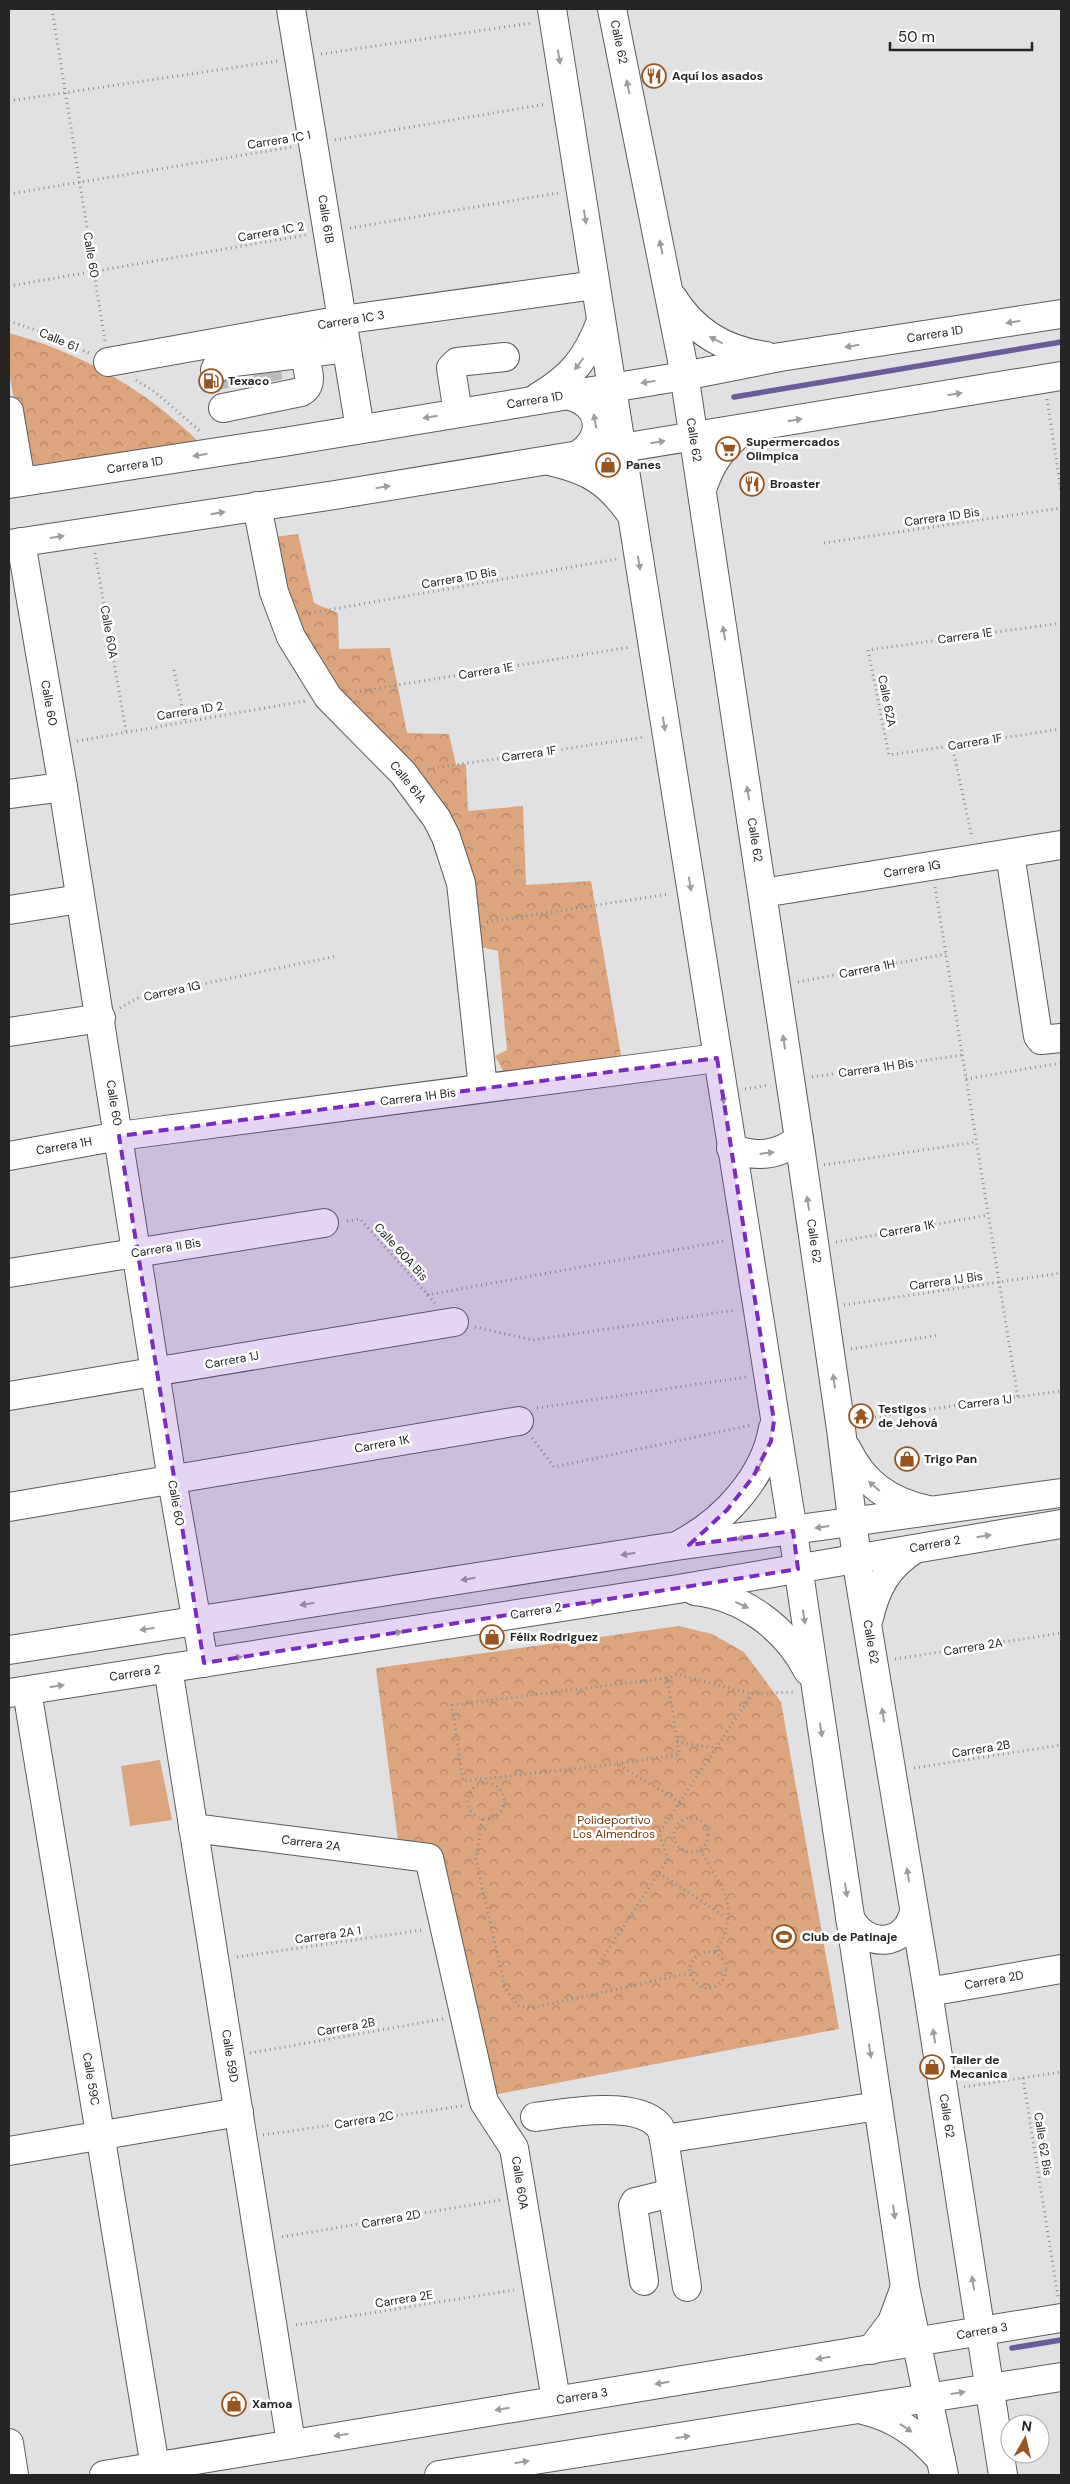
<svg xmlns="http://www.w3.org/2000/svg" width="1070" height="2484" viewBox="0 0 1070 2484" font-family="'DM Sans',sans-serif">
  <defs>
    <pattern id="forest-crowns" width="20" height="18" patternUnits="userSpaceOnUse" patternTransform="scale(1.25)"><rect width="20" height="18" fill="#dca57e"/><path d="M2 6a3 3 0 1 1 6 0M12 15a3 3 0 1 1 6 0" fill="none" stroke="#b28667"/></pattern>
  </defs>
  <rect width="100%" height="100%" fill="#e1e1e4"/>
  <g fill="url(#forest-crowns)">
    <path d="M9,333C82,353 146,390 200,443L29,472L9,374Z"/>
    <polygon points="298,534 314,603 338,613 339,649 390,648 407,733 449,734 456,765 466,764 468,811 523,806 526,885 591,881 623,1067 508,1080 495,1056 507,1050 498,951 468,944 455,862 328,697 266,538"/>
    <polygon points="679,1626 712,1634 744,1652 781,1702 839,2029 493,2095 429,1858 399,1849 376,1668"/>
  </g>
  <polygon fill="#dca57e" points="160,1760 172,1820 130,1826 121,1766"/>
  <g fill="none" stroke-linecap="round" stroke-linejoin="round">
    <g stroke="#6a5c98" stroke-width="5.5">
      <polyline points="734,397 1061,342"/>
      <polyline points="1012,2348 1061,2340"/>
    </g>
    <g stroke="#bbbbbe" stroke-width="28" stroke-dasharray="28 14" stroke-linecap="butt">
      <polyline points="265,364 269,382"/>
      <polyline points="215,370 219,390"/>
    </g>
    <g stroke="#5c5c5e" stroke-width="30">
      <g id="minor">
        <polyline points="291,9 360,429"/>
        <polyline points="552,9 791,1519 905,2287 944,2475"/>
        <polyline points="612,9 682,360 799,1139 841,1429 859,1576 928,1992 1003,2475"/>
        <path d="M673,298C694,332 727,351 766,356"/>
        <polyline points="108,362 342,320 595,285"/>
        <polyline points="215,370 218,364 347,348"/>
        <path d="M566,395C602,402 608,437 576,456"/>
        <path d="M538,397C572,377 587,358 601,321"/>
        <path d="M223,408L301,392C315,385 307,367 304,354"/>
        <polyline points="9,411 21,482"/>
        <polyline points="458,413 451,368 457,362 505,357"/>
        <path d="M553,462C591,471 608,482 631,514"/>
        <polyline points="9,484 284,442 684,376 780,357 1061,314"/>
        <path d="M702,490C710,463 724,444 747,428"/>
        <polyline points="257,506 274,592 291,637 328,697 403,773 437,819 446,837 461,883 483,1088"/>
        <polyline points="21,542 63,787 172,1480 204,1663"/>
        <polyline points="9,544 335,495 1061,376"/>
        <polyline points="9,794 63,787"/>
        <polyline points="1010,854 1038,1036 1041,1040 1061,1038"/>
        <polyline points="763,893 1061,845"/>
        <polyline points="9,910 80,899"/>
        <polyline points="9,1032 101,1018"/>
        <path d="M731,1148C756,1158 778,1156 799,1139"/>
        <polyline points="9,1156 119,1136 717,1058"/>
        <polyline points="9,1273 324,1223"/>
        <polyline points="9,1396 454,1322"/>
        <path d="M847,1449C864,1484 890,1502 928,1510"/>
        <polyline points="9,1507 519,1421"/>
        <path d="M682,1543C725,1520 765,1476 773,1428"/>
        <path d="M695,1591C743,1596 786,1628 808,1671"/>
        <path d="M869,1618C876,1587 888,1566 915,1549"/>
        <polyline points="9,1650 676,1546 1061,1493"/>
        <polyline points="168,1668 291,2443"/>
        <polyline points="27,1691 155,2467"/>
        <polyline points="9,1693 678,1589 1061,1524"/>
        <polyline points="193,1828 429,1858 484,2102 514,2148 556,2400"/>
        <path d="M850,1918C866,1949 905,1947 914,1912"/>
        <polyline points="928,1992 1061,1969"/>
        <path d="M535,2117C565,2113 635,2100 658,2125C661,2128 663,2135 664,2139"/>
        <polyline points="9,2151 239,2112"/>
        <polyline points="644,2281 633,2206 635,2202 672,2193"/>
        <polyline points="687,2287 664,2139 878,2106"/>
        <polyline points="871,2350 892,2322 905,2287"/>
        <path d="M863,2410C895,2417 920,2435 941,2460"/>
        <polyline points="9,2443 14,2475"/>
        <polyline points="104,2475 1061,2318"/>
        <polyline points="439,2475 1061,2377"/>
      </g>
    </g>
    <g stroke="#8c8c8e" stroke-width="3" stroke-dasharray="1 4" stroke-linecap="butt">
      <polyline points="52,9 105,341"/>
      <polyline points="321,54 532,23"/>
      <polyline points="9,101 278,61"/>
      <polyline points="335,140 546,104"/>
      <polyline points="9,194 292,147"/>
      <polyline points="350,228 558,193"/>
      <polyline points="9,286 306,235"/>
      <polyline points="9,321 48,334 89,353"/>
      <polyline points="136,380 155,392 201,432"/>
      <polyline points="1047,399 1061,490"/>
      <polyline points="824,543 1061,508"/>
      <polyline points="95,553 126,731"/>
      <polyline points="305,614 617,559"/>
      <polyline points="1061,623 868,650 889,755 1061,729"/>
      <polyline points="174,670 185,721"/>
      <polyline points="355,692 630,647"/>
      <polyline points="77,741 305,701"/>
      <polyline points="952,745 972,838"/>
      <polyline points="428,769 645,737"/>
      <polyline points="935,887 1018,1398"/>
      <polyline points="487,922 669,894"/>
      <polyline points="798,982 946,954"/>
      <polyline points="120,1008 140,997 337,956"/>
      <polyline points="812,1077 962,1055"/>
      <polyline points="966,1079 1061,1063"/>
      <polyline points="745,1089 769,1085"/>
      <polyline points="824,1165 976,1142"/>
      <polyline points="347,1221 360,1219 435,1303"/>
      <polyline points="836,1242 988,1215"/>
      <polyline points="427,1295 724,1241"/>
      <polyline points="844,1305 1061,1273"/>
      <polyline points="475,1327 532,1340 736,1310"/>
      <polyline points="851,1349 939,1335"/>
      <polyline points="537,1408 746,1377"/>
      <polyline points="860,1419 1061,1391"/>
      <polyline points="532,1438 554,1467 752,1425"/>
      <polyline points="895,1659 1061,1633"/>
      <polyline points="667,1680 676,1674 752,1694"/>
      <polyline points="677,1742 716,1748"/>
      <polyline points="617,1764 679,1754 668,1682 666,1678 452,1705 463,1781 617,1764 680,1802"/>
      <polyline points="914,1768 1061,1745"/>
      <circle cx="486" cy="1801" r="18"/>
      <circle cx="691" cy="1835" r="17"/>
      <polyline points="482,1819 476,1859 505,1988 518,2006 533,2008 689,1973"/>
      <path d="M700,1850C723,1889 742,1908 715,1952"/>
      <polyline points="659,1873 724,1916"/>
      <circle cx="708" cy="1970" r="18"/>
      <polyline points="237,1957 422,1930"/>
      <polyline points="599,1964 668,1859 659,1833 752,1694 795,1692"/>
      <polyline points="250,2053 443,2019"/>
      <polyline points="1023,2078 1058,2297"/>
      <polyline points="964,2087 1061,2072"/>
      <polyline points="263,2135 462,2106"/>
      <polyline points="282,2237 500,2200"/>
      <polyline points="296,2325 514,2290"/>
    </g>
    <use href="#minor" stroke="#fff" stroke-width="28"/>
  </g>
  <defs><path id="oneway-solid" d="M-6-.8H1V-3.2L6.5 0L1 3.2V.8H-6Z" transform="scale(1.25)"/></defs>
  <g fill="#9d9d9d">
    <use href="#oneway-solid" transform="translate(559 57) rotate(81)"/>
    <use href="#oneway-solid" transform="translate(628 87) rotate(-102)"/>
    <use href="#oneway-solid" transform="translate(585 217) rotate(81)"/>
    <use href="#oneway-solid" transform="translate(661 247) rotate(-102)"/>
    <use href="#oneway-solid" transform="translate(1013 322) rotate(171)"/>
    <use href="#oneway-solid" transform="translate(716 340) rotate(-153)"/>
    <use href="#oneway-solid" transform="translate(852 346) rotate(171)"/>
    <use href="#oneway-solid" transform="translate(579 364) rotate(127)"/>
    <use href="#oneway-solid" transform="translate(648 382) rotate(171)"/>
    <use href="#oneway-solid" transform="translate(955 394) rotate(-9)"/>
    <use href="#oneway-solid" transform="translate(430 417) rotate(171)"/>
    <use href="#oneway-solid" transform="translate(795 420) rotate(-9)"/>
    <use href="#oneway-solid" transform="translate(595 421) rotate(-100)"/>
    <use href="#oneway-solid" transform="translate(658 442) rotate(-9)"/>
    <use href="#oneway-solid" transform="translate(200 455) rotate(171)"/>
    <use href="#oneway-solid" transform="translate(383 487) rotate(-9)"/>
    <use href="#oneway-solid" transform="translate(218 513) rotate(-9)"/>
    <use href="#oneway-solid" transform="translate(57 537) rotate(-8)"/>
    <use href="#oneway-solid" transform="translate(639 563) rotate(81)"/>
    <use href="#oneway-solid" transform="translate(724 633) rotate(-99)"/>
    <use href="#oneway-solid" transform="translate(664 724) rotate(81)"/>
    <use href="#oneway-solid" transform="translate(748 793) rotate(-99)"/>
    <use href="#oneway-solid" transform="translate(690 884) rotate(81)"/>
    <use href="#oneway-solid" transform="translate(784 1042) rotate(-98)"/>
    <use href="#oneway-solid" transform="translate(723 1097) rotate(81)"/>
    <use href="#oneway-solid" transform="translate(767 1153) rotate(-7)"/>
    <use href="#oneway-solid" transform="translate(808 1203) rotate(-98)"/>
    <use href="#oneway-solid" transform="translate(834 1381) rotate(-98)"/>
    <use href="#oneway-solid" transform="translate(759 1467) rotate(119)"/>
    <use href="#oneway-solid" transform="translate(874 1486) rotate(-139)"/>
    <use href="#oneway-solid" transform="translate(822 1527) rotate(172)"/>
    <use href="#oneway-solid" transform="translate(984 1536) rotate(-9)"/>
    <use href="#oneway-solid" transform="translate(744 1538) rotate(173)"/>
    <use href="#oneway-solid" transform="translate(628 1554) rotate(171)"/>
    <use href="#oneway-solid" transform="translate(468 1579) rotate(171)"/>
    <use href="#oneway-solid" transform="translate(590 1603) rotate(-9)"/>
    <use href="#oneway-solid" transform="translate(307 1604) rotate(171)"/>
    <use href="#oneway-solid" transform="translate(742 1605) rotate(25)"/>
    <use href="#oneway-solid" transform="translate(804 1617) rotate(82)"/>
    <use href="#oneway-solid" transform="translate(147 1629) rotate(171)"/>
    <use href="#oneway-solid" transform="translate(395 1633) rotate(-9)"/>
    <use href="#oneway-solid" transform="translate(235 1658) rotate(-9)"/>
    <use href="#oneway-solid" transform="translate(57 1686) rotate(-9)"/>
    <use href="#oneway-solid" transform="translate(883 1715) rotate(-99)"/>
    <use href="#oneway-solid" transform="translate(821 1730) rotate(81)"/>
    <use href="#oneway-solid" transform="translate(908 1875) rotate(-99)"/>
    <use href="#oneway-solid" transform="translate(846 1890) rotate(81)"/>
    <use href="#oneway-solid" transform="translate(934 2036) rotate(-99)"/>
    <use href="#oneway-solid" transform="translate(870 2051) rotate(81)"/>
    <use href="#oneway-solid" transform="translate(894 2212) rotate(82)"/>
    <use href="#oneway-solid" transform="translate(973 2283) rotate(-99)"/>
    <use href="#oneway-solid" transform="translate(823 2358) rotate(171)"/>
    <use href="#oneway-solid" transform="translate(662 2383) rotate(171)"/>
    <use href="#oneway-solid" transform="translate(958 2393) rotate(-8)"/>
    <use href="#oneway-solid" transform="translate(502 2409) rotate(171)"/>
    <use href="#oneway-solid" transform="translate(906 2428) rotate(34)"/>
    <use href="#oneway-solid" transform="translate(341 2435) rotate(171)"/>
    <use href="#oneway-solid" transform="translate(683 2437) rotate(-9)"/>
    <use href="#oneway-solid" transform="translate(522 2462) rotate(-9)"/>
  </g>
  <path fill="#7b2cbf" fill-opacity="0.2" stroke="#7b2cbf" stroke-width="4" stroke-dasharray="10 6" stroke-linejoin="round" d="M717,1058L774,1421L771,1441L753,1477L727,1510L689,1545L793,1531L798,1569L204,1663L119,1136Z"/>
  <defs>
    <g id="restaurant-ring" transform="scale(1.25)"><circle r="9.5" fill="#fff" stroke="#975621" stroke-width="1.5"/><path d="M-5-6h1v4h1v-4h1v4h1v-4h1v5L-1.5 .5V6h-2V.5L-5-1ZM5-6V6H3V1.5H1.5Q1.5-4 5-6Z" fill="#975621"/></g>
    <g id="fuel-ring" transform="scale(1.25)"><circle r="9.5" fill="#fff" stroke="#975621" stroke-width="1.5"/><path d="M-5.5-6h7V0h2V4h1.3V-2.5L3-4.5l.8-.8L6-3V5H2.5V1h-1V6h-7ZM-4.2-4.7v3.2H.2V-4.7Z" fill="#975621"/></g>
    <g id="supermarket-ring" transform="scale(1.25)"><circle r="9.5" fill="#fff" stroke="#975621" stroke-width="1.5"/><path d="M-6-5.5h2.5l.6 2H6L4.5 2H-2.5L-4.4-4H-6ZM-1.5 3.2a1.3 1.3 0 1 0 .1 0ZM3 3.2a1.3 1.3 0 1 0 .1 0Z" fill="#975621"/></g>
    <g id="shop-ring" transform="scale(1.25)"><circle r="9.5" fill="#fff" stroke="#975621" stroke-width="1.5"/><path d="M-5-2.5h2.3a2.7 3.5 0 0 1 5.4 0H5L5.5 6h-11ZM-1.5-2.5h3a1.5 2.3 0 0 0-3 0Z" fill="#975621"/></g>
    <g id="temple-ring" transform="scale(1.25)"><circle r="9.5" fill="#fff" stroke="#975621" stroke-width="1.5"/><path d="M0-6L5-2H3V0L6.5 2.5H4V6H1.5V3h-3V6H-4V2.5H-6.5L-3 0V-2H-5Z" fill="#975621"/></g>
    <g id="stadium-ring" transform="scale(1.25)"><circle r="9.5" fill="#fff" stroke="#975621" stroke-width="1.5"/><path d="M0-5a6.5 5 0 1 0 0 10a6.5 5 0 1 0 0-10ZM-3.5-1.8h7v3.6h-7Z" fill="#975621"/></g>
  </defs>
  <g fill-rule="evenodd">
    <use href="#restaurant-ring" x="654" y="76"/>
    <use href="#fuel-ring" x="211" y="381"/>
    <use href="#supermarket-ring" x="728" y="449"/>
    <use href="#shop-ring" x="608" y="465"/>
    <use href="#restaurant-ring" x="752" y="484"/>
    <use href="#temple-ring" x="861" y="1416"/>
    <use href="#shop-ring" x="907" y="1459"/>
    <use href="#shop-ring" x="492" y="1637"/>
    <use href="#stadium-ring" x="784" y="1937"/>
    <use href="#shop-ring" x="932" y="2067"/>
    <use href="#shop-ring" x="234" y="2404"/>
  </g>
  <g text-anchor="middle" stroke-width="5" stroke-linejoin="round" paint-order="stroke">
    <g font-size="12" fill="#252526" stroke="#fff">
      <text transform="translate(619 42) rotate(78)" y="4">Calle 62</text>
      <text transform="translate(279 140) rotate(-9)" y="4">Carrera 1C 1</text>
      <text transform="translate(326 219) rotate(81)" y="4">Calle 61B</text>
      <text transform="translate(271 232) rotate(-10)" y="4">Carrera 1C 2</text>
      <text transform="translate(91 255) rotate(81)" y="4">Calle 60</text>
      <text transform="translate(351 320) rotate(-9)" y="4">Carrera 1C 3</text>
      <text transform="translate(935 334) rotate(-9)" y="4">Carrera 1D</text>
      <text transform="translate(59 340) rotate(23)" y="4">Calle 61</text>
      <text transform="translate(535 400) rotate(-9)" y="4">Carrera 1D</text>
      <text transform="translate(694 440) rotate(81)" y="4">Calle 62</text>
      <text transform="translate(135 465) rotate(-9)" y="4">Carrera 1D</text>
      <text transform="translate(942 517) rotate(-8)" y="4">Carrera 1D Bis</text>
      <text transform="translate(459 578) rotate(-10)" y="4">Carrera 1D Bis</text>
      <text transform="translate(109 632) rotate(80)" y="4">Calle 60A</text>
      <text transform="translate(965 636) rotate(-8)" y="4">Carrera 1E</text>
      <text transform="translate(486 671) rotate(-9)" y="4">Carrera 1E</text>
      <text transform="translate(887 701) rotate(79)" y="4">Calle 62A</text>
      <text transform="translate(49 703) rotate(80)" y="4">Calle 60</text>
      <text transform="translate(190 711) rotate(-9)" y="4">Carrera 1D 2</text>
      <text transform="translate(975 742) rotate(-9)" y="4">Carrera 1F</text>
      <text transform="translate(529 754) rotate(-8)" y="4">Carrera 1F</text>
      <text transform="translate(408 782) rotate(51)" y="4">Calle 61A</text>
      <text transform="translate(755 840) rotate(81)" y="4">Calle 62</text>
      <text transform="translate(912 869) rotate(-9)" y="4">Carrera 1G</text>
      <text transform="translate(867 969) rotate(-11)" y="4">Carrera 1H</text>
      <text transform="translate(172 991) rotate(-12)" y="4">Carrera 1G</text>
      <text transform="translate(876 1068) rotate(-8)" y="4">Carrera 1H Bis</text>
      <text transform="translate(418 1097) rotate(-7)" y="4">Carrera 1H Bis</text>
      <text transform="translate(114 1103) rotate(81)" y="4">Calle 60</text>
      <text transform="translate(64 1146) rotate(-10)" y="4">Carrera 1H</text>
      <text transform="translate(907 1229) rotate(-10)" y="4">Carrera 1K</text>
      <text transform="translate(814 1241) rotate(82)" y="4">Calle 62</text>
      <text transform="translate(166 1248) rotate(-9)" y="4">Carrera 1I Bis</text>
      <text transform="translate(401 1252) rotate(48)" y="4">Calle 60A Bis</text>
      <text transform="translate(946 1281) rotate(-8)" y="4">Carrera 1J Bis</text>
      <text transform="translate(232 1360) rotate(-10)" y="4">Carrera 1J</text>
      <text transform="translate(985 1402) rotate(-7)" y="4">Carrera 1J</text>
      <text transform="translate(382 1444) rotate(-10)" y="4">Carrera 1K</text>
      <text transform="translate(176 1503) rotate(80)" y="4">Calle 60</text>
      <text transform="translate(935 1544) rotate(-10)" y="4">Carrera 2</text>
      <text transform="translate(536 1611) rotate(-9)" y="4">Carrera 2</text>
      <text transform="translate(871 1642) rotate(80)" y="4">Calle 62</text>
      <text transform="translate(973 1647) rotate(-9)" y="4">Carrera 2A</text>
      <text transform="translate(135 1673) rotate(-9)" y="4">Carrera 2</text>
      <text transform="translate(981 1749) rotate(-9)" y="4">Carrera 2B</text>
      <text transform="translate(311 1843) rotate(7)" y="4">Carrera 2A</text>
      <text transform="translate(328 1935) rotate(-8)" y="4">Carrera 2A 1</text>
      <text transform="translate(994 1980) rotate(-10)" y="4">Carrera 2D</text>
      <text transform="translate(346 2027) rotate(-10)" y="4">Carrera 2B</text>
      <text transform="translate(230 2056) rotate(81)" y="4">Calle 59D</text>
      <text transform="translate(91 2079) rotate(81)" y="4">Calle 59C</text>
      <text transform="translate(947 2116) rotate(81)" y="4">Calle 62</text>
      <text transform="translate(364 2120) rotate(-9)" y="4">Carrera 2C</text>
      <text transform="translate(1043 2144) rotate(81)" y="4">Calle 62 Bis</text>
      <text transform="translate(520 2183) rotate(81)" y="4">Calle 60A</text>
      <text transform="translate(391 2219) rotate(-10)" y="4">Carrera 2D</text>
      <text transform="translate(404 2299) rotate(-9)" y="4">Carrera 2E</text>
      <text transform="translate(982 2331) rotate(-10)" y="4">Carrera 3</text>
      <text transform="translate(582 2396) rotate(-9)" y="4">Carrera 3</text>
    </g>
    <g font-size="12" font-weight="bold" fill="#252526" stroke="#fff" text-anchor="start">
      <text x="672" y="80">Aquí los asados</text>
      <text x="228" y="385">Texaco</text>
      <text x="746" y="446">Supermercados<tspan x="746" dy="14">Olimpica</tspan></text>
      <text x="626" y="469">Panes</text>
      <text x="770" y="488">Broaster</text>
      <text x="878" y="1413">Testigos<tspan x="878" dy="14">de Jehová</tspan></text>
      <text x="924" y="1463">Trigo Pan</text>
      <text x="510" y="1641">Félix Rodriguez</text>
      <text x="802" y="1941">Club de Patinaje</text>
      <text x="950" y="2064">Taller de<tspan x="950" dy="14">Mecanica</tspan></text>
      <text x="252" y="2408">Xamoa</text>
    </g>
    <g font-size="12" fill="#6f3806" stroke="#fff">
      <text x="614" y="1824">Polideportivo<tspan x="614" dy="14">Los Almendros</tspan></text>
    </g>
  </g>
  <rect width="1070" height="2484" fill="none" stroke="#252526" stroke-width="20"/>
  <g transform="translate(1025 2439) rotate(8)"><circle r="24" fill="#ffffff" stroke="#a8a8a8"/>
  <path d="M0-4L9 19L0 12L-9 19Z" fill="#975621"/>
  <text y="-8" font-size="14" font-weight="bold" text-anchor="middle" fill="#252526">N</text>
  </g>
  <path d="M890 42v8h142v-8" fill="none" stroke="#252526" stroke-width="2.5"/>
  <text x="898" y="42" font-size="15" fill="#252526" stroke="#ffffff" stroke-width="4" paint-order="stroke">50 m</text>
</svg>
